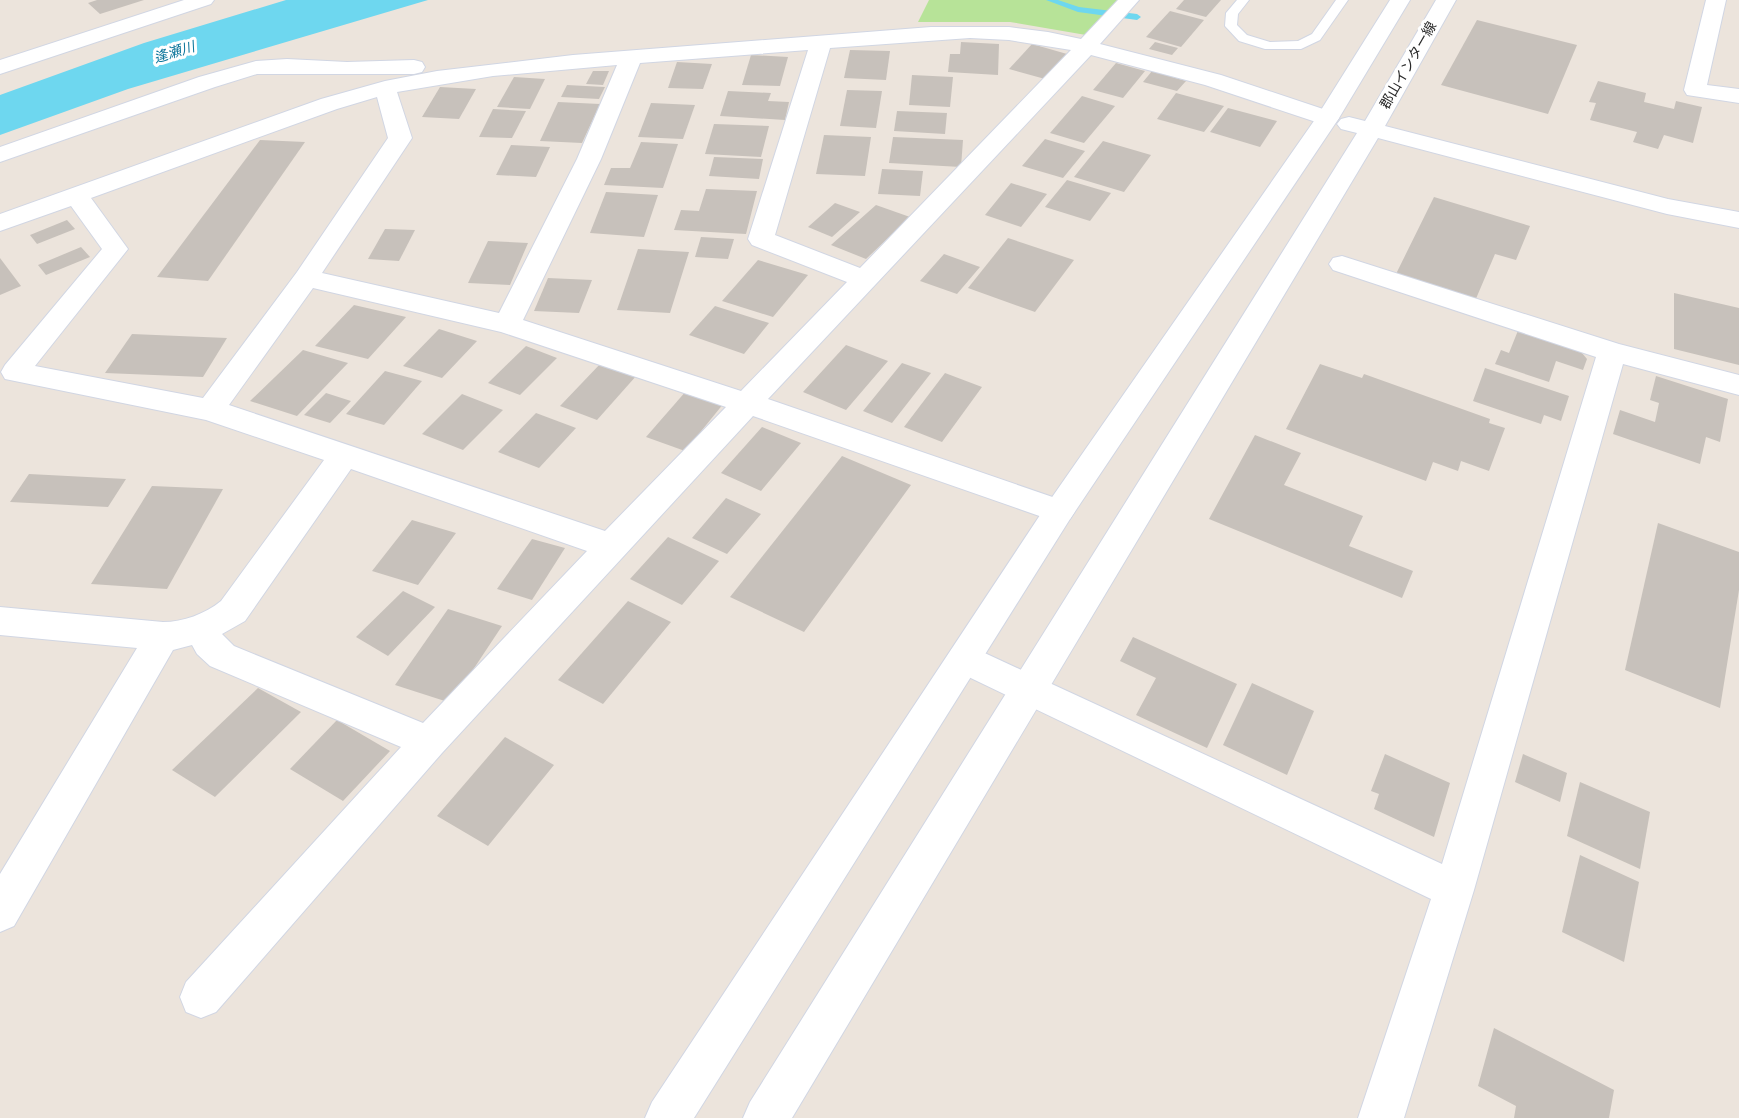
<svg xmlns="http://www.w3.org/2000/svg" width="1739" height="1118" viewBox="0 0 1739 1118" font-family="'Fira Sans','Noto Sans JP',sans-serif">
  <rect width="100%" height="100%" fill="#ece4dc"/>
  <polygon fill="#b7e398" points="929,0 1119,0 1086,35 1010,22 918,22"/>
  <polygon fill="#6ed7ef" points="286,0 428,0 128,89 0,135 0,95 144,43"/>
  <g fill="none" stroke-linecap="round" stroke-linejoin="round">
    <polygon fill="#6ed7ef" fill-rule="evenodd" points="1046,0 1058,0 1079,7 1137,14 1141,17 1137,20 1078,12"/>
  </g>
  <g fill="#c7c1bb">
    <polygon points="97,0 144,0 100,14 88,3"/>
    <polygon points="1184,0 1221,0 1206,17 1176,9"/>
    <polygon points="1170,11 1204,20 1181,47 1146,37"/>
    <polygon points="1477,20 1577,45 1548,114 1441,85"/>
    <polygon points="961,42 999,44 998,75 948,72 950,54 960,54"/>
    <polygon points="1155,42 1178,48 1172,55 1149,49"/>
    <polygon points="1032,44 1067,54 1045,79 1009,69"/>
    <polygon points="850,50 890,51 886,80 844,78"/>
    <polygon points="751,55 788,57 780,86 742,85"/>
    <polygon points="677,62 712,64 703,89 668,88"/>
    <polygon points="1116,63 1145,71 1123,98 1093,90"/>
    <polygon points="593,71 609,71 603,85 586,84"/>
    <polygon points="1152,71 1186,81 1177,91 1143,82"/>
    <polygon points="912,75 953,77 950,107 909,105"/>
    <polygon points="514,77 545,79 530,109 497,107"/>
    <polygon points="1598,81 1646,93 1644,102 1674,109 1676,101 1702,107 1693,143 1664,135 1658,149 1633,142 1637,132 1590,120 1596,103 1589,102"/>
    <polygon points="567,85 605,87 599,99 561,97"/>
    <polygon points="440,87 476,89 459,119 422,117"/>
    <polygon points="847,90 882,91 876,128 840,126"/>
    <polygon points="728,91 771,93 768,101 789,102 785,120 720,116"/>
    <polygon points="1176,93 1224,106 1204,132 1157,119"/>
    <polygon points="1082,96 1115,106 1084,143 1050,133"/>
    <polygon points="558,102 600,104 582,143 540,141"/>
    <polygon points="651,103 695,105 683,139 638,137"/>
    <polygon points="1228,108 1277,121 1260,147 1210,132"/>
    <polygon points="493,109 526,111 512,138 479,137"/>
    <polygon points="897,111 947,113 945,134 894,131"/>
    <polygon points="714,124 769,126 761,157 705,154"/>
    <polygon points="824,135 871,137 865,176 816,174"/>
    <polygon points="893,137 963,140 961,167 889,163"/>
    <polygon points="1045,139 1085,151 1063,178 1022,166"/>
    <polygon points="260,140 305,142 208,281 157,277"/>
    <polygon points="1103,141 1151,155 1124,192 1074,177"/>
    <polygon points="641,142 678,144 663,188 604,185 611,168 630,168"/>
    <polygon points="511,145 550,147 536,177 496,175"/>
    <polygon points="714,157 763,159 759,179 709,176"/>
    <polygon points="882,169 923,171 920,196 878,194"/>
    <polygon points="1067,180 1111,193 1090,221 1045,207"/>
    <polygon points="1011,183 1047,194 1021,227 985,215"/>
    <polygon points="706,189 757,191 746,234 674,230 681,210 699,211"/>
    <polygon points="606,192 658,195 644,237 590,233"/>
    <polygon points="1434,197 1530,226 1516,260 1495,254 1475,301 1395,276"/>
    <polygon points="835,203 860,212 832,237 808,227"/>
    <polygon points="876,205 910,217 866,259 831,245"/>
    <polygon points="67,220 75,229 37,244 30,235"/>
    <polygon points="385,229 415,230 399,261 368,259"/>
    <polygon points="701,237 734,239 728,259 695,257"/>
    <polygon points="1008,238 1074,260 1035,312 968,288"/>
    <polygon points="488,241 528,243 510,285 468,283"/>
    <polygon points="81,247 90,257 46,275 38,265"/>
    <polygon points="638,249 689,252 670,313 617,310"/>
    <polygon points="944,254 980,267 957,294 920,281"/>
    <polygon points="0,258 21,286 0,295"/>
    <polygon points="758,260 808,275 773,317 722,301"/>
    <polygon points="548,278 592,280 579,313 534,311"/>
    <polygon points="1674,293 1739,308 1739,365 1674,349"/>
    <polygon points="354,305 406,317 368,359 315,346"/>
    <polygon points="715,306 769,323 744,354 689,335"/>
    <polygon points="1519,328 1577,347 1587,359 1583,370 1556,361 1549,382 1495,364 1501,350 1509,353"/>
    <polygon points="439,329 477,341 442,378 403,366"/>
    <polygon points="132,334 227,338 203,377 105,373"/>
    <polygon points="846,345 888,361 846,410 803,392"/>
    <polygon points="526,346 557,358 520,395 488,383"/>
    <polygon points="303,350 348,363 297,416 250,401"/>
    <polygon points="602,362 637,375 597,420 560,406"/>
    <polygon points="902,363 931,373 892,423 863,411"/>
    <polygon points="1320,364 1362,378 1364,374 1490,419 1489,423 1505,428 1489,471 1461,461 1458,471 1433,462 1426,481 1286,429"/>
    <polygon points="1485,368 1569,396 1561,421 1544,415 1541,424 1473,401"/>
    <polygon points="385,371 422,381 384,425 346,414"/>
    <polygon points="945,373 982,387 942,442 904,427"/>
    <polygon points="1656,376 1728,399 1720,442 1706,437 1700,464 1613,434 1620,410 1655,422 1659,403 1650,400"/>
    <polygon points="687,390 724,403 685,451 646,437"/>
    <polygon points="326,393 351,401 330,423 304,415"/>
    <polygon points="462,394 503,410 463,450 422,434"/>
    <polygon points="536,413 576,428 539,468 498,452"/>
    <polygon points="762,427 801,443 761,491 721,473"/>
    <polygon points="1255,435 1301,453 1284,485 1363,516 1349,546 1413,571 1402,598 1209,519"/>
    <polygon points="842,456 911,485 804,632 730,597"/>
    <polygon points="29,474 126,479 108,507 10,502"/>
    <polygon points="152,486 223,489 167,589 91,584"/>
    <polygon points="726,498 761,514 727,554 692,538"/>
    <polygon points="412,520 456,533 418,585 372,571"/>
    <polygon points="1658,523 1739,552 1739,590 1720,708 1625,670"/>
    <polygon points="668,537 719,561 682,605 630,579"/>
    <polygon points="532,539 565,548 532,600 497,589"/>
    <polygon points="403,591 435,607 388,656 356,637"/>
    <polygon points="628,601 671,622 603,704 558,680"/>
    <polygon points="448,609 502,626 451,703 395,685"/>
    <polygon points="1133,637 1237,684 1207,748 1136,715 1156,678 1120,661"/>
    <polygon points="1252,683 1314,711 1287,775 1223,745"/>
    <polygon points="258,688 301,712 215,797 172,770"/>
    <polygon points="337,720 390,751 343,801 290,769"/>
    <polygon points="505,737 554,765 488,846 437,816"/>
    <polygon points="1385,754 1450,783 1434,837 1374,809 1379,794 1371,791"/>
    <polygon points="1523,754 1567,773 1560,802 1515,782"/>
    <polygon points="1580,782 1650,812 1640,869 1567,836"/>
    <polygon points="1580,855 1639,882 1624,962 1562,932"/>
    <polygon points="1494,1028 1614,1090 1609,1118 1514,1118 1516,1106 1478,1086"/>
  </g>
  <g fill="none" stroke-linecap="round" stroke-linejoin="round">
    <g stroke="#d1d6e3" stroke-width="2">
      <polygon id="service" points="1237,0 1249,0 1238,14 1237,25 1247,35 1270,42 1298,41 1312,34 1336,0 1348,0 1320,40 1301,49 1265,49 1239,41 1225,26 1226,13"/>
    </g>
    <g stroke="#d1d6e3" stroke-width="2">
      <g id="minor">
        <polygon points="184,0 214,0 211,4 0,74 0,60"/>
        <path d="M1118,0H1139L1100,44L1221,75L1335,113L1339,118L1335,123L1327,125L1319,123L1205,85L1091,55L768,399L1070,503L1075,511L1070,519L1059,523L1048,519L753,416L442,753L216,1012L201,1018L186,1012L180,997L186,982L401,747L210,666L197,654L192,645L173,650L14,926L0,932V874L137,648L0,635V607L163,622C183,622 205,614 221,601L324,460L206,420L5,379L1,372L5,365L102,249L71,206L0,231V214L321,99L385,81L437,71L573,55L931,27H1009L1048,32L1081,39ZM970,38L1009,40L1071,50L860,268L775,235L830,48ZM808,50L748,239L752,245L847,282L741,391L523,320L601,159L640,63ZM617,65L577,159L499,313L322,273L412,138L397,92L493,76ZM377,97L388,138L297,272L203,398L35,366L128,249L91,198L337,109ZM313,288L501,332L726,407L605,531L229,405ZM351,469L587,551L423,723L234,646L222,634L245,621Z"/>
        <polygon points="1706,0 1726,0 1707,85 1739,89 1739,103 1687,95 1684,90"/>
        <polygon points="287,59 347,62 414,60 422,62 425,67 422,72 414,74 257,74 215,87 0,162 0,147 199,77 256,61"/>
        <polygon points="1342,256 1619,344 1739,375 1739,395 1623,364 1474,890 1404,1118 1358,1118 1431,899 952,669 946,659 952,649 964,644 976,649 1442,864 1596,357 1333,270 1329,264 1333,258"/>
      </g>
    </g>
    <g stroke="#d1d6e3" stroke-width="2">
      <g id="tertiary">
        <polygon points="1390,0 1410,0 1339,118 1070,519 694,1118 645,1118 652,1102 1048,503 1316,118"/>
        <polygon points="1436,0 1456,0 1385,126 1668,199 1739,212 1739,228 1667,214 1378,138 792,1118 743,1118 750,1102 1357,133 1341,129 1337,124 1341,119 1349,117 1365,121"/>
      </g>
    </g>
    <use href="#service" fill="#fff" fill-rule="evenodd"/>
    <use href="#minor" fill="#fff" fill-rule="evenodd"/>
    <use href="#tertiary" fill="#fff" fill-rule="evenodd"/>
  </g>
  <g text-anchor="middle" stroke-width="6" stroke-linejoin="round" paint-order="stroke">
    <g font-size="14" font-style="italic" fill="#0d769b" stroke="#fff">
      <text transform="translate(174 52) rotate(-17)" y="5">逢瀬川</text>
    </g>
    <g font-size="14" fill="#2a2a2a" stroke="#fff">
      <text transform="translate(1408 65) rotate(-60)" y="5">郡山インター線</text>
    </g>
  </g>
</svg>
